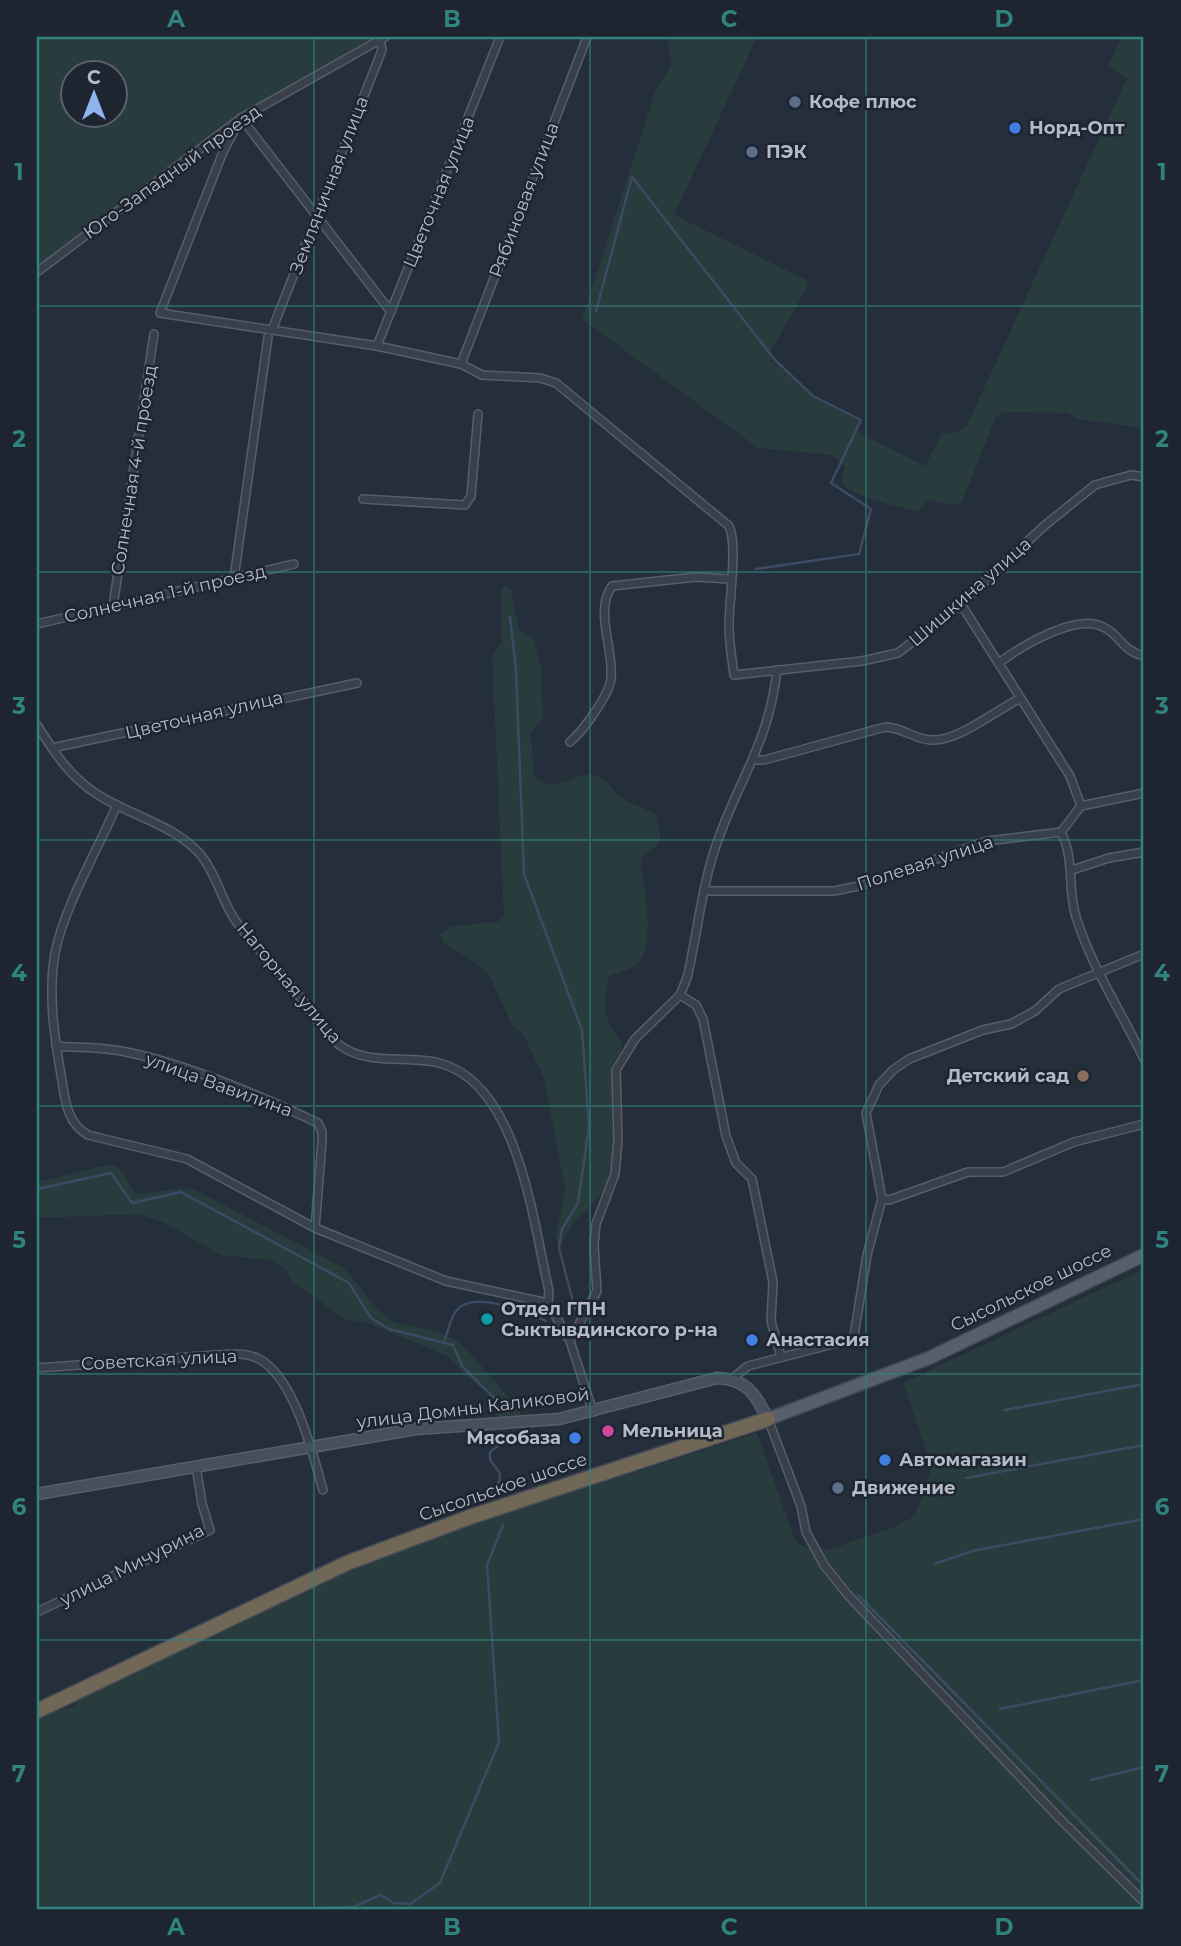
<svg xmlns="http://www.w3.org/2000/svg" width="1181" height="1946" viewBox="0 0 1181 1946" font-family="Montserrat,sans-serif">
  <rect width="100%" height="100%" fill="#252e3b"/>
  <g fill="#283b3d" fill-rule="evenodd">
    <path d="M37,37H374L240,118L37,267ZM74,74H116V116H74Z"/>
    <path d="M667,37H757L674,215L807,280L808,286L770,352L771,360L811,394L860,419L857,432L925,466L942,433L959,432L967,425L1127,78L1108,66L1121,37H1144V434L1141,428L1078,419L1067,413L1004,412L996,417L962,502L955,505L928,500L918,511C905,509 847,495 842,483C841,479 845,471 845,466L833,455L758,448L582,319L656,89L672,64Z"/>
    <path d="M505,585L511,590L519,630L533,637L541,667L543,719L531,732L534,777C559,797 575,769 596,776C607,780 613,791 622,798C631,805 646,808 656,815C662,840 665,841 643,855L641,863C644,888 656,943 638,963C632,970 617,972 608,977C604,1008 602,1018 622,1043L621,1052L612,1064L615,1148L611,1173L603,1193L575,1221L559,1248L556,1236L565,1189L544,1078L524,1036L512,1025L490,977L475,962L443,943L440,935L450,927L500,921L504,916L492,656L502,642L501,590Z"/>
    <path d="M112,1165C128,1170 125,1186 138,1194L187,1188L196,1190L344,1268L379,1311L395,1322L439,1332L461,1343L519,1408L521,1415L497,1417L492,1396L466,1376L450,1357L365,1322L347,1320L293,1283L284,1268L272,1260L221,1255L165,1223L139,1214L37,1218V1181C63,1179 86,1167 112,1165Z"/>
    <polygon points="1144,1269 1144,1909 37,1909 37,1717 74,1706 78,1698 348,1572 472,1525 757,1433 795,1540 803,1546 831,1549 896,1526 910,1519 918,1508 932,1466 903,1383"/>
  </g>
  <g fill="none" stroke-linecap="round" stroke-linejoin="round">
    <g stroke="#3c4b63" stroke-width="2.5">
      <polyline points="596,311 632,177 775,360 813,396 861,420 831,483 871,509 859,554 756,569"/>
      <polyline points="510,617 516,670 524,874 582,1030 589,1127 578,1203 562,1229 559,1248 575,1309"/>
      <polyline points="37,1189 111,1173 132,1203 181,1192 349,1283 371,1318 389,1329 453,1345 462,1366 508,1412"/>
      <path d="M444,1343C447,1333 450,1319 456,1311C473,1289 525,1312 546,1321"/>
      <polyline points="1005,1410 1144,1384"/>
      <polyline points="966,1478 1144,1445"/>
      <polyline points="494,1502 492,1489 499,1482 500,1473 490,1460 490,1452 512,1435"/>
      <polyline points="934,1564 972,1551 1144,1519"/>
      <polyline points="859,1596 1144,1886"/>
      <polyline points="1000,1709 1144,1680"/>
      <polyline points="1091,1780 1144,1767"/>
      <polyline points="289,1909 353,1907 381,1895 394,1903 410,1904 440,1883 499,1742 487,1565 503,1525"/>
    </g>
    <g stroke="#575e69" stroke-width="10">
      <g id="street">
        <polyline points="37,272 241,118 385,37"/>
        <path d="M391,312L241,118L223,152L160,313L377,346L461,364L482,375L540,378L556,383L729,526C738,544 729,600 729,625C729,642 732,659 734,675L862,661L898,653L961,604L1044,526L1095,485L1131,475L1144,477"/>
        <polyline points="272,330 382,50 380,39"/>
        <polyline points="377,346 500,37"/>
        <polyline points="461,364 587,37"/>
        <polyline points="363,499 465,505 471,496 478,414"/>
        <polyline points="234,578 268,337"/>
        <polyline points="961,604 1070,776 1081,806 1061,832"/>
        <polyline points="113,606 154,334"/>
        <polyline points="37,624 294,564"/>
        <path d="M999,663C1020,647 1078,611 1105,628C1123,638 1121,650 1144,656"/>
        <path d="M37,725C54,752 71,779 100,796C132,816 174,825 200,854C216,873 221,899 235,920C254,947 279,971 300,997C312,1013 324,1034 341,1046C369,1066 407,1055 439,1063C519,1083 533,1223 549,1291L548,1303L570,1341L593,1412"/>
        <path d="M570,742C583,731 610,694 611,678C614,649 594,611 612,586L696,577L729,579"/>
        <polyline points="52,748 357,683"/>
        <path d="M755,760H764L885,727C902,727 914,739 931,740C957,742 995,711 1019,699"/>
        <path d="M117,805C98,849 64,907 55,953C48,993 54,1035 61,1075C65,1098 66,1123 88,1135L187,1159L315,1228L446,1281L548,1303"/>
        <polyline points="1081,806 1144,793"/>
        <path d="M1061,832C1075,859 1067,888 1076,917C1092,968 1121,1011 1144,1059"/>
        <polyline points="1072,870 1109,858 1144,852"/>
        <polyline points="704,891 834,891 863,885 987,841 1061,832"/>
        <polyline points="680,995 696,1005 703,1019 726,1136 736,1163 752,1179 773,1282 771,1321 781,1357"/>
        <path d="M56,1046C79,1048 103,1047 126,1052C187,1064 261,1096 318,1123L322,1132V1142L315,1228"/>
        <polyline points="882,1199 889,1200 968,1172 1003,1172 1074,1142 1144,1124"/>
        <path d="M570,1341L597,1291L594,1245L596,1224L615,1174L618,1140L616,1070L635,1039L680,995L687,978C698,931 702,882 719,837C742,774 769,741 777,670"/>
        <path d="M37,1368L216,1355C231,1354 245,1352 259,1359C294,1377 313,1454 323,1490"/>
        <polyline points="733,1378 748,1366 849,1340 854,1336 867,1255 882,1199 866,1113 879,1085 893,1070 909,1059 983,1030 1011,1024 1035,1011 1059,989 1144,954"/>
        <polyline points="768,1419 801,1506 806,1532 824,1565 847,1594 1059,1818 1144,1902"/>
        <polyline points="37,1612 210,1530 202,1504 196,1466"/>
      </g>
    </g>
    <g stroke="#575e69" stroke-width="13">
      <path id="secondary" d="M37,1494L416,1429L559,1419L717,1378C747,1379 755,1394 768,1419"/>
    </g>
    <g stroke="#424954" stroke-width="15">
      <polyline id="primary" points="768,1419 929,1358 1144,1255"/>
    </g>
    <g stroke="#444b56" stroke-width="17">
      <polyline id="highway" points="37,1711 347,1563 470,1517 768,1419"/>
    </g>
    <use href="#street" stroke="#39404b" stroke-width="7"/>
    <use href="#secondary" stroke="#474f5e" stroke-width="10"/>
    <use href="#primary" stroke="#575f6b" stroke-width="12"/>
    <use href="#highway" stroke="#716756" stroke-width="14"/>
  </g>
  <path fill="none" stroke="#308480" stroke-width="2" stroke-opacity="0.55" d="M314,37V1909M590,37V1909M866,37V1909M37,306H1144M37,572H1144M37,840H1144M37,1106H1144M37,1374H1144M37,1640H1144"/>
  <g fill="#5c6f8a" stroke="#1e2530" stroke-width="2.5">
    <circle cx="795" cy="102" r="7"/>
    <circle cx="752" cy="152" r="7"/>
    <circle cx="838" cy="1488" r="7"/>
  </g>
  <g fill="#3f7fe0" stroke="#1e2530" stroke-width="2.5">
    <circle cx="1015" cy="128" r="7"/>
    <circle cx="752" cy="1340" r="7"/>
    <circle cx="575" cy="1438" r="7"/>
    <circle cx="885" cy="1460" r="7"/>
  </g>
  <circle fill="#8d6e63" stroke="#1e2530" stroke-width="2.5" cx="1083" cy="1076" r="7"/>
  <circle fill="#0f9aa8" stroke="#1e2530" stroke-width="2.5" cx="487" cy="1319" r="7"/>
  <circle fill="#d1479c" stroke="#1e2530" stroke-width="2.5" cx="608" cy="1431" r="7"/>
  <g text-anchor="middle" stroke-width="5" stroke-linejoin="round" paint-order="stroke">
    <g font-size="18" font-weight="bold" fill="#b4bbc7" stroke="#1e2530" text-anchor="start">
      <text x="809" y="108">Кофе плюс</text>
      <text x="1029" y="134">Норд-Опт</text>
      <text x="766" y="158">ПЭК</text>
      <text x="1069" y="1082" text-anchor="end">Детский сад</text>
      <text x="501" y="1315">Отдел ГПН<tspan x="501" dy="21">Сыктывдинского р-на</tspan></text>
      <text x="766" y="1346">Анастасия</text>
      <text x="622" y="1437">Мельница</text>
      <text x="561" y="1444" text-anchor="end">Мясобаза</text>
      <text x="899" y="1466">Автомагазин</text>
      <text x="852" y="1494">Движение</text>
    </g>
    <g font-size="18" fill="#b4bbc7" stroke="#1e2530">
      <text transform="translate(172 172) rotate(-36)" y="6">Юго-Западный проезд</text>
      <text transform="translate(329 185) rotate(-69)" y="6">Земляничная улица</text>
      <text transform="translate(439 192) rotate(-68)" y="6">Цветочная улица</text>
      <text transform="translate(524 200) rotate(-69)" y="6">Рябиновая улица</text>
      <text transform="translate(134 470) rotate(-81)" y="6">Солнечная 4-й проезд</text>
      <text transform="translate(970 592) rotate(-41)" y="6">Шишкина улица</text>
      <text transform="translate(165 594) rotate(-13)" y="6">Солнечная 1-й проезд</text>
      <text transform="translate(204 715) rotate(-13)" y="6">Цветочная улица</text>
      <text transform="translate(925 863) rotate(-18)" y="6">Полевая улица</text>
      <text transform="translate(289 983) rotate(50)" y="6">Нагорная улица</text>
      <text transform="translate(219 1085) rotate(20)" y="6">улица Вавилина</text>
      <text transform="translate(1031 1288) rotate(-26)" y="6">Сысольское шоссе</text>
      <text transform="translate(159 1360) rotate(-3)" y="6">Советская улица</text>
      <text transform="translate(473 1408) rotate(-7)" y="6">улица Домны Каликовой</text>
      <text transform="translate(503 1487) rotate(-19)" y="6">Сысольское шоссе</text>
      <text transform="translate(132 1565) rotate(-27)" y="6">улица Мичурина</text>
    </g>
  </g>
  <rect width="1181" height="1946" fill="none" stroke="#1e2530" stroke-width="77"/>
  <g transform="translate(94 94)"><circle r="33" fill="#1e2530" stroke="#5a616c" stroke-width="2"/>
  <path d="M0-5L12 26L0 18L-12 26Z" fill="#90b3ef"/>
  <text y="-10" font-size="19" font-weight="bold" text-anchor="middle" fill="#b4bbc7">С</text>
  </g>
  <rect x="38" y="38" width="1104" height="1870" fill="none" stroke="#308480" stroke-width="2.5"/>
  <g font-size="23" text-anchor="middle" font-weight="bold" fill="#308480">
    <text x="176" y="27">A</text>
    <text x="452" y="27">B</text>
    <text x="729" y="27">C</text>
    <text x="1004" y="27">D</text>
    <text x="19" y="180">1</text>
    <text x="1162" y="180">1</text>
    <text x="19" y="447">2</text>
    <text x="1162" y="447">2</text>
    <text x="19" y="714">3</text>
    <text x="1162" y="714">3</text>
    <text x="19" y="981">4</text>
    <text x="1162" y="981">4</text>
    <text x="19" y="1248">5</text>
    <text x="1162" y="1248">5</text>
    <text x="19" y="1515">6</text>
    <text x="1162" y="1515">6</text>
    <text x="19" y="1782">7</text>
    <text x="1162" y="1782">7</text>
    <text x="176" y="1935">A</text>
    <text x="452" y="1935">B</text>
    <text x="729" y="1935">C</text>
    <text x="1004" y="1935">D</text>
  </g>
</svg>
